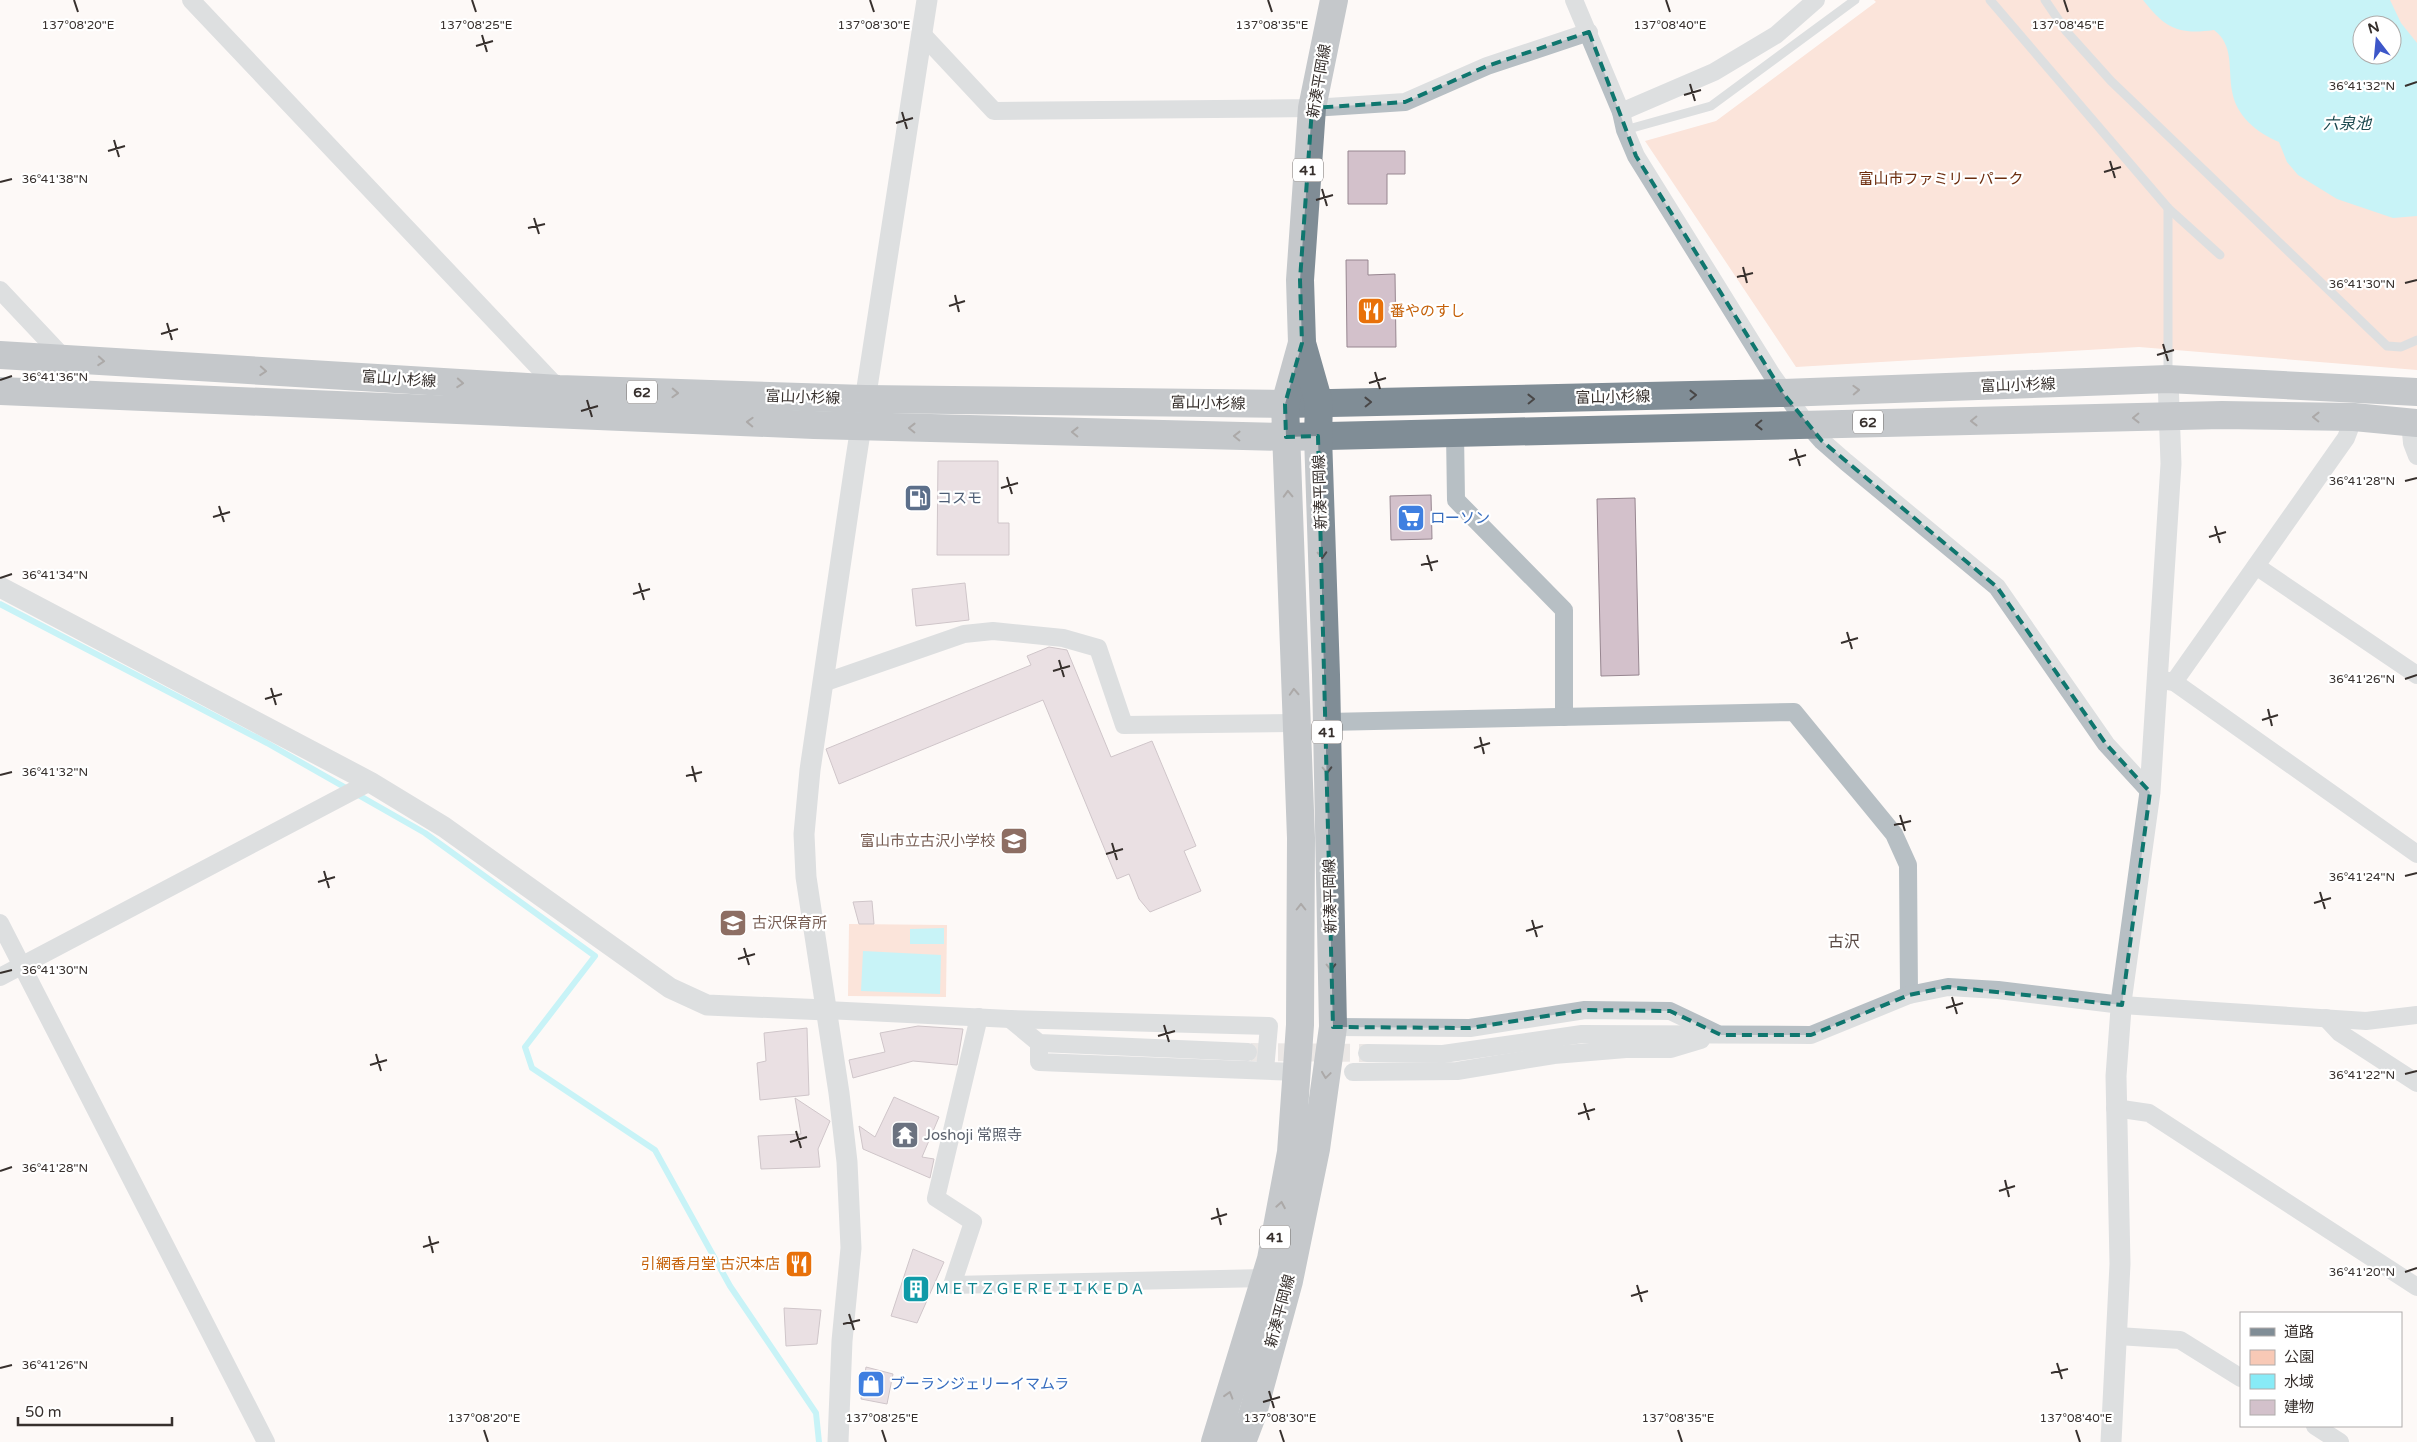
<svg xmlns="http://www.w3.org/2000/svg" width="2417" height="1442" viewBox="0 0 2417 1442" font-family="'Varela Round','Noto Sans JP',sans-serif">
  <rect width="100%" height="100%" fill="#fdf9f7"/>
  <g fill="#f8c9b6" fill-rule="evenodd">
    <path d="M1874,0H2417V370L2139,347L1796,367L1645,141L1716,121L1876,2ZM2362,25H2392V55H2362Z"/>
    <polygon points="849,924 947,925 946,997 848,996"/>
  </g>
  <g fill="#88ebf7" fill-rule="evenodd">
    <path d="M2143,0H2390L2401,23L2417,43V216L2393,218L2337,199L2298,175L2287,162L2279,142C2257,133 2236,116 2232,91C2228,68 2234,45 2214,30C2178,35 2165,28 2143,0ZM2362,25H2392V55H2362Z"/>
    <polygon points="944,928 944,944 910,944 910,929"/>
    <polygon points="863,951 941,955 940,994 861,991"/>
  </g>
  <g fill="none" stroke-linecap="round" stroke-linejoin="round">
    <polyline stroke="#88ebf7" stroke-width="6" points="0,604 267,743 425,833 595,956 525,1047 532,1068 655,1150 730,1286 816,1413 819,1442"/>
  </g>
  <g fill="#d3c1cb" stroke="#978690">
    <polygon points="1348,151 1405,151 1405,174 1387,174 1387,204 1348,204"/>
    <polygon points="1346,260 1368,260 1368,275 1395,274 1396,347 1347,347"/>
    <polygon points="938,461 998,461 998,523 1009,523 1009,555 937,555"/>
    <polygon points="1431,495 1432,539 1391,540 1390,496"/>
    <polygon points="1635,498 1639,675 1601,676 1597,499"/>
    <polygon points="965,583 969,620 916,626 912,589"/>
    <polygon points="1049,647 1067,650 1111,757 1152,741 1196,846 1184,851 1201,891 1150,912 1139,899 1129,874 1117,879 1043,700 839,784 826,749 1031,665 1027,656"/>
    <polygon points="872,901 874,924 859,924 853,902"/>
    <polygon points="918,1026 963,1029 957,1065 913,1061 853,1078 849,1060 885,1052 880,1033"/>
    <polygon points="807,1028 809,1095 760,1100 757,1063 766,1061 764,1033"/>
    <polygon points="894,1097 939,1117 922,1157 934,1159 930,1178 863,1149 859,1126 875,1137"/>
    <polygon points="795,1098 830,1121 818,1149 820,1167 761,1169 758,1136 801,1134"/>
    <polygon points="913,1249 944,1262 917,1323 891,1316"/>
    <polygon points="784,1308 821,1310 817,1344 786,1346"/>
    <polygon points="866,1367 893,1374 887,1404 861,1399"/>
  </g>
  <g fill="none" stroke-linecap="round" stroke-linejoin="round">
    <polyline stroke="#d5d1cf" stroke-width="18" stroke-dasharray="18 9" stroke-linecap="butt" points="1251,1052 1367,1053"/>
    <g stroke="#b7bfc4" stroke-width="9">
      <polyline points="1990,0 2168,208 2220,255"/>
      <polyline points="2045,0 2066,31 2111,81 2387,346 2401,347 2417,340"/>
      <polyline points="1625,130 1711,106 1855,0"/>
      <polyline points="2168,376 2168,208"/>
    </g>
    <g stroke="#b7bfc4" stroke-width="18">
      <polyline points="191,0 559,389"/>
      <polyline points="1574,0 1621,112 1625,130 1636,156 1772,375 1806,423 1822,441 1846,462 1997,587 2106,744 2150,792"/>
      <polyline points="922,34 994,111 1312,108 1405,102 1487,66 1589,32"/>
      <polyline points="1621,112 1714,72 1776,35 1816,0"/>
      <polyline points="0,290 65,359"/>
      <polyline points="2410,422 2412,443 2417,456"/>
      <polyline points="1455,433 1456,500 1564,610 1564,717"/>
      <polyline points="2256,566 2417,675"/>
      <polyline points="2162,680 2174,682 2417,854"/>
      <polyline points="2174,682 2346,438 2354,417"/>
      <polyline points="823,683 964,634 993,631 1063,638 1098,648 1124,725 1296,723"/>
      <polyline points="1327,722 1794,712 1894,834 1908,865 1909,995"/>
      <polyline points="0,923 266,1442"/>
      <polyline points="0,977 370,782"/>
      <polyline points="826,1010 1010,1019 1269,1026 1265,1070"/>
      <polyline points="979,1017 936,1198 973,1222 952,1285 1265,1278"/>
      <polyline points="2326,1018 2340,1033 2417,1083"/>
      <polyline points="1010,1019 1039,1043 1248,1052"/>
      <polyline points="1333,1027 1470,1028 1585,1010 1670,1011 1716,1033"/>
      <polyline points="1039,1043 1039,1062 1297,1072"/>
      <polyline points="1367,1053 1443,1054 1582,1034 1811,1035 1909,995 1948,987 1998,990 2122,1005 2366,1021 2417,1015"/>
      <polyline points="1353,1072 1457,1071 1554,1055 1626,1049 1671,1049 1701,1040"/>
      <polyline points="2115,1108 2149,1113 2417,1287"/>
      <polyline points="2118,1336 2180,1340 2241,1378"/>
      <polyline points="2315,1426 2340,1442"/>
    </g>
    <g stroke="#b7bfc4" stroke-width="21">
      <polyline points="0,587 370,782 444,827 670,988 707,1005 826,1010"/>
      <polyline points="838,1442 842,1341 851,1248 847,1162 839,1093 806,877 804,834 810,770 855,465 927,0"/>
      <polyline points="2111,1442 2120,1264 2116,1076 2122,995 2150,792 2171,464 2168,379"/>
    </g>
    <g stroke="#808d96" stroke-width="28">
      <polyline points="0,355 559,389 865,399 1285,404 1783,393 2168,379 2417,392"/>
      <polyline points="0,391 814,425 1286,437 2222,415 2354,417 2417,423"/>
      <polyline points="1215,1442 1271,1259 1291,1152 1300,1025 1301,838 1285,404 1302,343"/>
      <polyline points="1242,1442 1253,1413 1289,1281 1316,1149 1333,1027 1326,675 1318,436 1319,403 1302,343 1300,280 1312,108 1334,0"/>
    </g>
  </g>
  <defs><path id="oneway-chevron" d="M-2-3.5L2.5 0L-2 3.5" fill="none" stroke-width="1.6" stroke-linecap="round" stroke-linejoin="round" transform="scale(1.25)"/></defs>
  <g stroke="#494747">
    <use href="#oneway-chevron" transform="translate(101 361) rotate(4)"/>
    <use href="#oneway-chevron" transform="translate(263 371) rotate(4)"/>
    <use href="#oneway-chevron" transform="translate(460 383) rotate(4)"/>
    <use href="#oneway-chevron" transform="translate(1856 390) rotate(-2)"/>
    <use href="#oneway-chevron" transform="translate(675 393) rotate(2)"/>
    <use href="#oneway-chevron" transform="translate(1693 395) rotate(-1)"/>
    <use href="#oneway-chevron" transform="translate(1531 399) rotate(-1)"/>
    <use href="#oneway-chevron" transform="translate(1368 402) rotate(-1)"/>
    <use href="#oneway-chevron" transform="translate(2316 417) rotate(-179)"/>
    <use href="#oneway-chevron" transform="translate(2136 418) rotate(179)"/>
    <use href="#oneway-chevron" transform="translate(1974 421) rotate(179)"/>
    <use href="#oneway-chevron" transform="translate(750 422) rotate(-178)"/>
    <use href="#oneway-chevron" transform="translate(1759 425) rotate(179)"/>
    <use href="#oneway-chevron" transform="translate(912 428) rotate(-179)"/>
    <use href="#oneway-chevron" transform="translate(1075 432) rotate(-179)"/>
    <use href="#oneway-chevron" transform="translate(1237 436) rotate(-179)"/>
    <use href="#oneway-chevron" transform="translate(1288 494) rotate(-92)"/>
    <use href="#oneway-chevron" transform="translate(1322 555) rotate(88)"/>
    <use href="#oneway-chevron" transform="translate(1294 692) rotate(-93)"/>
    <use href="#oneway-chevron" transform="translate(1327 770) rotate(89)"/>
    <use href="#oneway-chevron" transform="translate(1301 907) rotate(-90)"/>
    <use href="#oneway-chevron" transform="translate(1331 967) rotate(89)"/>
    <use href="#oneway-chevron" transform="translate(1326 1075) rotate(98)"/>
    <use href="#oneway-chevron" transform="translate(1281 1205) rotate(-80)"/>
    <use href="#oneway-chevron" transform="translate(1229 1395) rotate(-73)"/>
  </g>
  <path d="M0 0H2417V1442H0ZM1589,32L1636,156L1783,393L1822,441L1997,587L2106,744L2150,792L2122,1005L1948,987L1909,995L1811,1035H1721L1670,1011L1585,1010L1470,1028L1333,1027L1318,436L1286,437L1285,404L1302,343L1300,280L1312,108L1405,102L1487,66Z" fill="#fdf9f7" fill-opacity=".55" fill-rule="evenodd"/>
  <path fill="none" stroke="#0f766e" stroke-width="4" stroke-dasharray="10 6" stroke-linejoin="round" d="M1589,32L1636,156L1783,393L1822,441L1997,587L2106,744L2150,792L2122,1005L1948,987L1909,995L1811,1035H1721L1670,1011L1585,1010L1470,1028L1333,1027L1318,436L1286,437L1285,404L1302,343L1300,280L1312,108L1405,102L1487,66Z"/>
  <path fill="none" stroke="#37302d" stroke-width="2" d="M74,0L78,12M472,0L476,12M870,0L874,12M1268,0L1272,12M1666,0L1670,12M2064,0L2068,12M482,35L487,52M476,46L493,41M1690,84L1695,101M2405,86L2417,82M1684,95L1701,90M902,112L907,129M896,123L913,118M114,140L119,157M108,151L125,146M2110,161L2115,178M2104,172L2121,167M0,182L12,179M1322,189L1327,206M1316,200L1333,195M534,218L539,234M528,228L545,224M1743,267L1747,283M1737,277L1753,273M2405,283L2417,280M955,295L959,312M949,306L965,301M167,323L172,340M161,334L178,329M2163,344L2168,361M2157,355L2174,350M1375,372L1380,389M0,380L12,376M1369,383L1386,378M587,400L592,417M581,411L598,406M1795,449L1800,466M1789,460L1806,455M1007,477L1012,494M2405,481L2417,478M1001,488L1018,483M219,506L224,522M213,517L230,512M2215,526L2220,543M2209,537L2226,532M1427,555L1432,571M1421,565L1438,561M0,578L12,574M639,583L644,600M633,594L650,589M1847,632L1852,649M1841,643L1858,638M1059,660L1064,677M1053,671L1070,666M2405,679L2417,675M271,688L276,705M265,699L282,694M2268,709L2272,726M2262,720L2278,715M1480,737L1484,754M1474,748L1490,743M692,766L696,782M0,775L12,772M686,776L702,772M1900,815L1905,831M1894,825L1911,821M1112,843L1117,860M1106,854L1123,849M324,871L329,888M2405,876L2417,873M318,882L335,877M2320,892L2325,909M2314,903L2331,898M1532,920L1537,937M1526,931L1543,926M744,948L749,965M738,959L755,954M0,973L12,970M1952,997L1957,1014M1946,1008L1963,1003M1164,1025L1169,1042M1158,1036L1175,1031M376,1054L381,1071M370,1065L387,1060M2405,1074L2417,1071M1584,1103L1589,1120M1578,1114L1595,1109M796,1131L801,1148M790,1142L807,1137M0,1171L12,1167M2005,1180L2009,1197M1999,1191L2015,1186M1217,1208L1221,1225M1211,1219L1227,1214M429,1236L433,1253M423,1247L439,1242M2405,1272L2417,1268M1637,1285L1642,1302M1631,1296L1648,1291M849,1314L854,1330M843,1324L860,1320M2057,1363L2062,1379M0,1368L12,1365M2051,1373L2068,1369M1269,1391L1274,1408M1263,1402L1280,1397M484,1430L488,1442M882,1430L886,1442M1280,1430L1284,1442M1678,1430L1682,1442M2076,1430L2080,1442"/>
  <defs>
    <g id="restaurant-square" transform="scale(1.4375)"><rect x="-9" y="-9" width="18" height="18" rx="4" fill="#e8710a" stroke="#fff"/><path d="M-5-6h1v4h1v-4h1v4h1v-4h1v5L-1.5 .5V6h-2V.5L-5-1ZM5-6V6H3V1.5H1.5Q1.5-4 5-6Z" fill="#fff"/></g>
    <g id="fuel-square" transform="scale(1.4375)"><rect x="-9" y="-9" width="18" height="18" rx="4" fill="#5c6f8a" stroke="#fff"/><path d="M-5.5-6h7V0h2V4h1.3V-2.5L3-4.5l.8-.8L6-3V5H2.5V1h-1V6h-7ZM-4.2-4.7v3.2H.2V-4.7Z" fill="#fff"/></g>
    <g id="supermarket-square" transform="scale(1.4375)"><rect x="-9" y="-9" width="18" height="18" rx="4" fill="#3f7fe0" stroke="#fff"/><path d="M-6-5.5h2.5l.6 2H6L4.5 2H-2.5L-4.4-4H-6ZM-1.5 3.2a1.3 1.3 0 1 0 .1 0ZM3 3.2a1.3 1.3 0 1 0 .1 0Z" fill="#fff"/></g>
    <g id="school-square" transform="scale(1.4375)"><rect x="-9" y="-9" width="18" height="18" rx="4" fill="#8d6e63" stroke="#fff"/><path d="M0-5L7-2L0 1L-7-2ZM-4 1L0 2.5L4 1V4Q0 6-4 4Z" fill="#fff"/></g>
    <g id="temple-square" transform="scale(1.4375)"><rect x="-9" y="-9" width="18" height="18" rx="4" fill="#6b7280" stroke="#fff"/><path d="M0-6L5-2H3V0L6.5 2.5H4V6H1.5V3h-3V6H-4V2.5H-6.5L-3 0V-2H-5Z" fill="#fff"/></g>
    <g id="building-square" transform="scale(1.4375)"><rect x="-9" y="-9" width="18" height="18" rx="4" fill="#0f9aa8" stroke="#fff"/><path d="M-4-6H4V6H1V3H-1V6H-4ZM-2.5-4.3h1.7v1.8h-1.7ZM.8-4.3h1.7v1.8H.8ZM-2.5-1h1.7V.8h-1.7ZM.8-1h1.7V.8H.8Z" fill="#fff"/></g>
    <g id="shop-square" transform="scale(1.4375)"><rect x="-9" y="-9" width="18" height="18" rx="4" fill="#3f7fe0" stroke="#fff"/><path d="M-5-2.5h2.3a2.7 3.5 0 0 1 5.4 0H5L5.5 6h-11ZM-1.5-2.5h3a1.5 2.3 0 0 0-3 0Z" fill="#fff"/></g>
  </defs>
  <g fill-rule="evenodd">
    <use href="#restaurant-square" x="1371" y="311"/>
    <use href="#fuel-square" x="918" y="498"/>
    <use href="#supermarket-square" x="1411" y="518"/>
    <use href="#school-square" x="1014" y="841"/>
    <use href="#school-square" x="733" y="923"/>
    <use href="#temple-square" x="905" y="1135"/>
    <use href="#restaurant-square" x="799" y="1264"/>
    <use href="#building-square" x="916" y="1289"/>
    <use href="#shop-square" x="871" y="1384"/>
  </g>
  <g text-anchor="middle" stroke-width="4.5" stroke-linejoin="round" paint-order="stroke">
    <g fill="#fff" stroke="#736e6c" stroke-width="1">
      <rect x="1293" y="158.5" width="30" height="23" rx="4"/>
      <rect x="627" y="380.5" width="30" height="23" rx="4"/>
      <rect x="1853" y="410.5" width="30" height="23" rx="4"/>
      <rect x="1312" y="720.5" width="30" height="23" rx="4"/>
      <rect x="1260" y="1225.5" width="30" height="23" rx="4"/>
    </g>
    <g font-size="14" font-weight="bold" fill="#37302d">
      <text x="1308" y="175">41</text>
      <text x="642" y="397">62</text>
      <text x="1868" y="427">62</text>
      <text x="1327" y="737">41</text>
      <text x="1275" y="1242">41</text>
    </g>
    <g font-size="15" fill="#37302d" stroke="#fff">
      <text transform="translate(1319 81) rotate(-80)" y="5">新湊平岡線</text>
      <text transform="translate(399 379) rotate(4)" y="5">富山小杉線</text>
      <text transform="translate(2018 385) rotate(-2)" y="5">富山小杉線</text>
      <text transform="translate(803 397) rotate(2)" y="5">富山小杉線</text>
      <text transform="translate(1613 397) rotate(-1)" y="5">富山小杉線</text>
      <text transform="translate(1208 403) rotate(1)" y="5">富山小杉線</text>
      <text transform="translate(1320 492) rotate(-92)" y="5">新湊平岡線</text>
      <text transform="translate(1330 896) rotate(-91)" y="5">新湊平岡線</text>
      <text transform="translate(1280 1311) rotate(-75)" y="5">新湊平岡線</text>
    </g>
    <g font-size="15" fill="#6d2e0f" stroke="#fff">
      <text x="1941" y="184">富山市ファミリーパーク</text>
    </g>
    <g font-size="15" fill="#c56008" stroke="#fff" text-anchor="start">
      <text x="1390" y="316">番やのすし</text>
      <text x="780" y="1269" text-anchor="end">引網香月堂 古沢本店</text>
    </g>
    <g font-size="15" fill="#4e5e75" stroke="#fff" text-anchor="start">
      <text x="937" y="503">コスモ</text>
    </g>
    <g font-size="15" fill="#366cbe" stroke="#fff" text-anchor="start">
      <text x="1430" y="523">ローソン</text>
      <text x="890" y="1389">ブーランジェリーイマムラ</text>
    </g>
    <g font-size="15" fill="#785e54" stroke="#fff" text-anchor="end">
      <text x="995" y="846">富山市立古沢小学校</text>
      <text x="752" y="928" text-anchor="start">古沢保育所</text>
    </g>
    <g font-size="15" fill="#5b616d" stroke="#fff" text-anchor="start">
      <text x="924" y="1140">Joshoji 常照寺</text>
    </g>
    <g font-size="15" fill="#0d838f" stroke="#fff" text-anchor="start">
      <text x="935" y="1294">ＭＥＴＺＧＥＲＥＩＩＫＥＤＡ</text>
    </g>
    <g font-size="16" font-style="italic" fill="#1c494f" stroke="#fff">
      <text x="2347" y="129">六泉池</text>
    </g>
    <g font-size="16" fill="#5a4a44" stroke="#fff">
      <text x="1844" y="947">古沢</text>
    </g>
  </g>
  <g font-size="12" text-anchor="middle" fill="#37302d" stroke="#fff" stroke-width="4.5" stroke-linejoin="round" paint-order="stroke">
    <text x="78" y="29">137°08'20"E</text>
    <text x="476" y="29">137°08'25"E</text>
    <text x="874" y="29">137°08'30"E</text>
    <text x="1272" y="29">137°08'35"E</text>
    <text x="1670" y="29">137°08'40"E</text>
    <text x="2068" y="29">137°08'45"E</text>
    <text x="2362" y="90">36°41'32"N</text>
    <text x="55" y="183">36°41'38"N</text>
    <text x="2362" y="288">36°41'30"N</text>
    <text x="55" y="381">36°41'36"N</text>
    <text x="2362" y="485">36°41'28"N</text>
    <text x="55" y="579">36°41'34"N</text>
    <text x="2362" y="683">36°41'26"N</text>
    <text x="55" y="776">36°41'32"N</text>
    <text x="2362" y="881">36°41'24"N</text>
    <text x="55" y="974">36°41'30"N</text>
    <text x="2362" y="1079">36°41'22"N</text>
    <text x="55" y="1172">36°41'28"N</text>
    <text x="2362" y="1276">36°41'20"N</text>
    <text x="55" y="1369">36°41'26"N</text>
    <text x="484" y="1422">137°08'20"E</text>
    <text x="882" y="1422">137°08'25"E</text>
    <text x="1280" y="1422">137°08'30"E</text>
    <text x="1678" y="1422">137°08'35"E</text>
    <text x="2076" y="1422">137°08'40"E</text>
  </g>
  <rect x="2240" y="1312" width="162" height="115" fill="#ffffff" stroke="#afacab"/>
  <rect x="2250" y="1328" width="25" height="8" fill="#808d96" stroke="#afacab"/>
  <text x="2284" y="1337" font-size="15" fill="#37302d">道路</text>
  <rect x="2250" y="1350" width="25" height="15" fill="#f8c9b6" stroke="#afacab"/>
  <text x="2284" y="1362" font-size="15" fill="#37302d">公園</text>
  <rect x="2250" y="1374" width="25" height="15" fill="#88ebf7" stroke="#afacab"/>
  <text x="2284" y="1387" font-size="15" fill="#37302d">水域</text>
  <rect x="2250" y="1400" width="25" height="15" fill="#d3c1cb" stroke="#afacab"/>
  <text x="2284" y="1412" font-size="15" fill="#37302d">建物</text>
  <g transform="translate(2377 40) rotate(344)"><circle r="24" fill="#ffffff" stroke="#afacab"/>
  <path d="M0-4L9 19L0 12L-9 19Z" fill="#3d57c9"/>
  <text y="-8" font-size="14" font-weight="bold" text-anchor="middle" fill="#37302d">N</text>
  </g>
  <path d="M18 1417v8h154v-8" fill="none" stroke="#37302d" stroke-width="2.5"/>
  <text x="25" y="1417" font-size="15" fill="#37302d" stroke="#ffffff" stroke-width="4" paint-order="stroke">50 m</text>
</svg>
